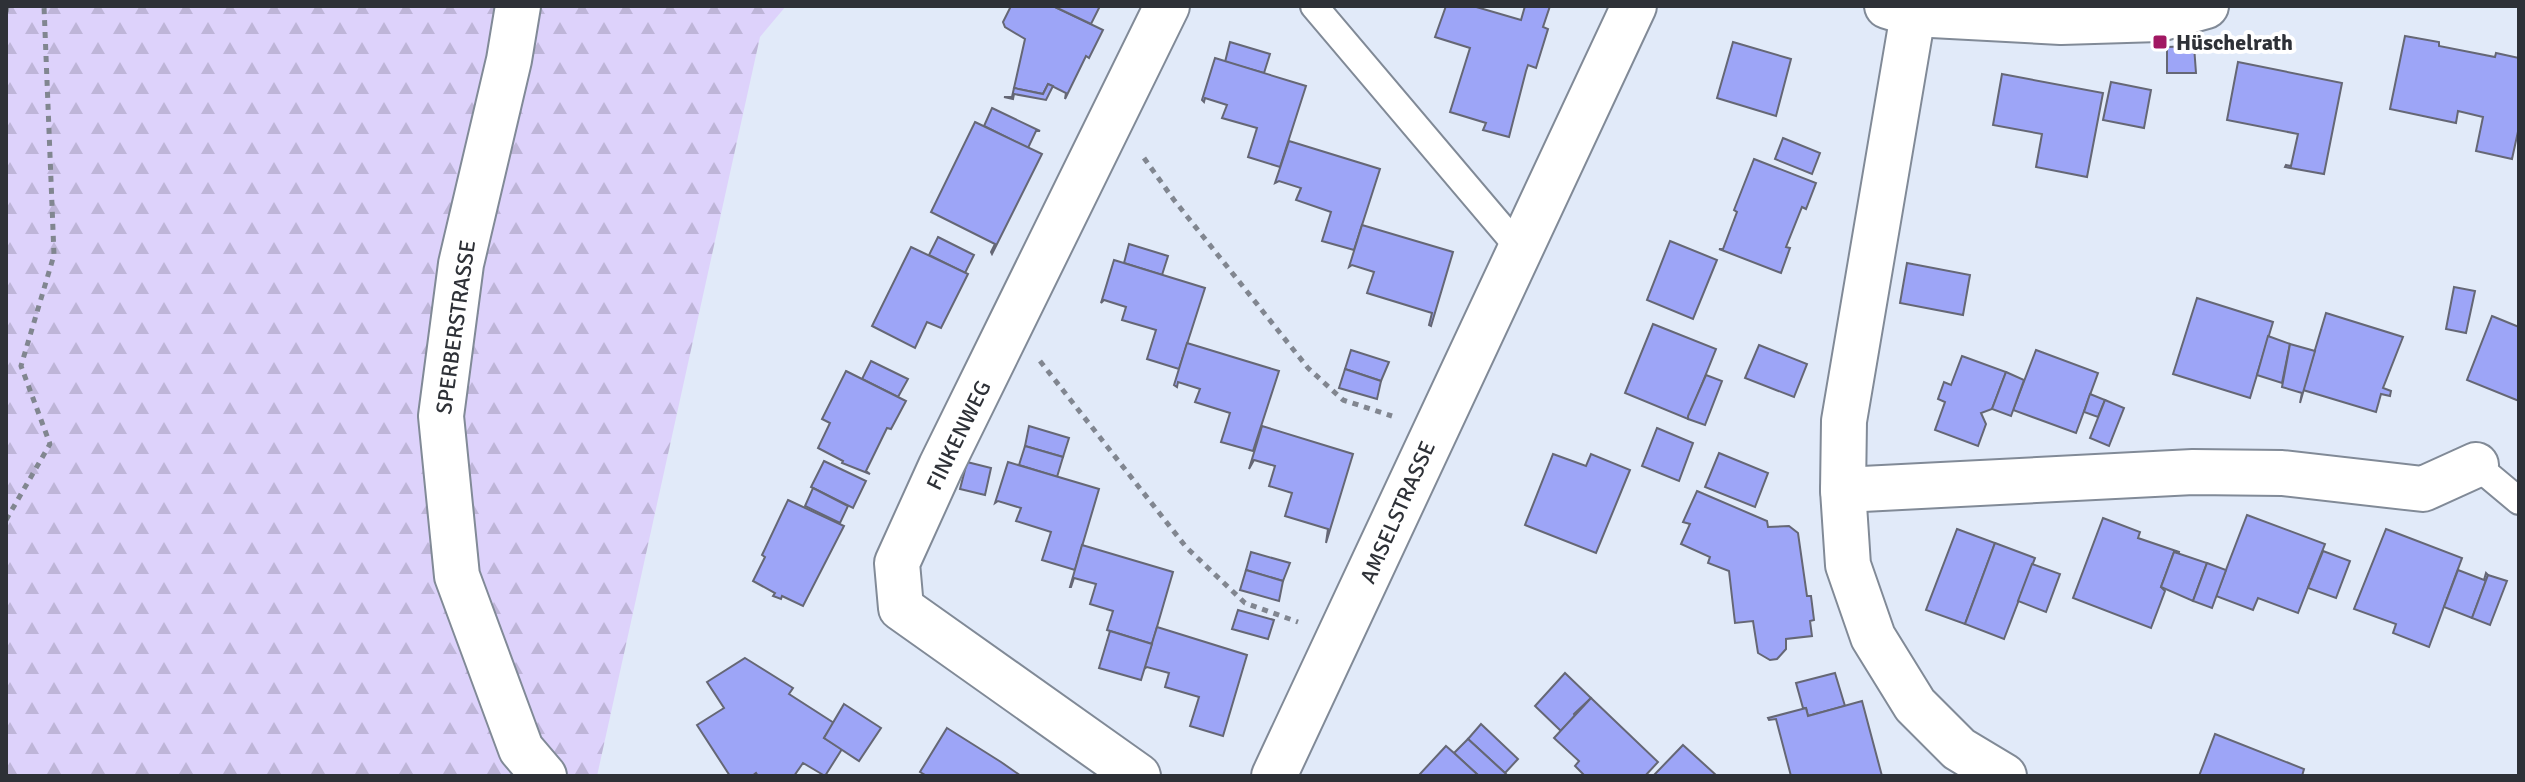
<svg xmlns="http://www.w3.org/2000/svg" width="2525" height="782" viewBox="0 0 2525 782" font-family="Signika,sans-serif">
  <defs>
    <pattern id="forest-firs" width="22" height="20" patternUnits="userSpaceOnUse" patternTransform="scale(2)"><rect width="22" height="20" fill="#ddd2fb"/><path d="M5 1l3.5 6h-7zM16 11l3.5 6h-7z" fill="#beb5d8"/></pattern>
  </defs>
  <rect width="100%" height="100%" fill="#e1eaf9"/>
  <polygon fill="url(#forest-firs)" points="6,6 786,6 760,37 597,776 6,776"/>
  <g fill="#9da5f7" stroke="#656775" stroke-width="2">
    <polygon points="1011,6 1053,6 1103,30 1089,58 1086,56 1065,99 1066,93 1048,84 1043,94 1014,88 1025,39 1005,27 1003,22"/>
    <polygon points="1053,6 1100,6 1091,24"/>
    <polygon points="1446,6 1473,6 1521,20 1525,6 1550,6 1543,27 1548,29 1536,68 1528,65 1526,71 1509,137 1483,130 1486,123 1450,112 1470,48 1435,37"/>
    <polygon points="2405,36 2439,42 2439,46 2495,57 2496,53 2519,58 2519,127 2512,159 2476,151 2483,117 2458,111 2456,123 2390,109"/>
    <polygon points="1230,42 1270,54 1264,73 1225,62"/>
    <polygon points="1733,42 1791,59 1776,116 1717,98"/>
    <polygon points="2194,46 2196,73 2167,73 2167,47"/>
    <polygon points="1215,58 1306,86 1280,167 1248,157 1257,128 1222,118 1227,105 1205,98 1204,102 1202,100"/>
    <polygon points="2238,62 2342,83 2324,174 2285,167 2286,165 2291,166 2298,134 2227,120"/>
    <polygon points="2002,74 2103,93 2087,177 2036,167 2042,134 1993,125"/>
    <polygon points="2111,82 2151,90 2144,128 2103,120"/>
    <polygon points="1048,84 1053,86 1046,100 1014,94 1013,99 1004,97 1012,97 1014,88 1043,94"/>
    <polygon points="992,108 1040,131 1036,131 1028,148 984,126"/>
    <polygon points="975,122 1042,154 992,254 991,252 995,244 931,212"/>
    <polygon points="1783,138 1820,153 1812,174 1775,159"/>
    <polygon points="1289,141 1380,169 1354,250 1322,241 1331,212 1296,200 1301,188 1279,181 1275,183"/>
    <polygon points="1754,159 1816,183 1806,209 1802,207 1786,247 1790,248 1781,273 1719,249 1723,249 1737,212 1734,210"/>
    <polygon points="1362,225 1453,252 1431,326 1429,325 1432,313 1367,293 1374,272 1352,265 1349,267"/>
    <polygon points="938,237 974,255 965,273 929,255"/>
    <polygon points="1670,241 1717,260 1693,319 1647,300"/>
    <polygon points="1129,244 1168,256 1162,275 1124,263"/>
    <polygon points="911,247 968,274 941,328 927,322 915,348 872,326"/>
    <polygon points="1114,260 1205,288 1179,369 1147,359 1156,330 1122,320 1126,307 1104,300 1101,303"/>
    <polygon points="1907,263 1970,275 1963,315 1900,303"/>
    <polygon points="2454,287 2475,291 2466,333 2446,329"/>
    <polygon points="2197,298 2273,322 2250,398 2173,374"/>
    <polygon points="2326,313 2403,337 2383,388 2391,391 2390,396 2381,394 2376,412 2303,390"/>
    <polygon points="2492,316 2519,327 2519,401 2467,380"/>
    <polygon points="1653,324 1716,349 1688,419 1625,393"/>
    <polygon points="2268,336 2290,344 2282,383 2257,375"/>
    <polygon points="1187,343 1279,371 1253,451 1221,442 1230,413 1195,402 1200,389 1178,382 1177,387 1174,385"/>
    <polygon points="2290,344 2315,351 2300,403 2302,393 2282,387"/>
    <polygon points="1759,345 1807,364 1794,397 1745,378"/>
    <polygon points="1351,350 1389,362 1381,381 1345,369"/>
    <polygon points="2036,350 2098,373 2076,433 2013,410"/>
    <polygon points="1962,356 2006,372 1992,409 1981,413 1986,424 1978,446 1935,430 1945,402 1938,399 1944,382 1951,385"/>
    <polygon points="871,361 908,379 898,397 862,379"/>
    <polygon points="1345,369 1381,381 1377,399 1339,388"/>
    <polygon points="846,371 906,401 891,429 887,428 866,471 870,474 842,463 843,461 818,448 830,423 822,419"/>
    <polygon points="2006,372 2024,380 2011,416 1992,409"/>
    <polygon points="1706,375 1722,381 1705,425 1688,419 1688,416"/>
    <polygon points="2090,394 2105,400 2098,417 2084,412"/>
    <polygon points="2105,400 2124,408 2109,446 2090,438"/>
    <polygon points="1029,426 1069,438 1063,457 1025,446"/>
    <polygon points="1262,426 1353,454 1326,543 1328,529 1285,516 1292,493 1269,486 1275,466 1254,460 1249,469"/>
    <polygon points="1657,428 1693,443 1679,481 1642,466"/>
    <polygon points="1025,446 1063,457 1057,477 1019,465"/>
    <polygon points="1719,453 1768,473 1755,507 1705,487"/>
    <polygon points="1553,454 1586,466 1591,454 1630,470 1596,553 1525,525"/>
    <polygon points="824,461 866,481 853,508 811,487"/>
    <polygon points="967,462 991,468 985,495 960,489"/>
    <polygon points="1008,462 1099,489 1075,570 1042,560 1051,532 1016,521 1021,508 998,501 995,503"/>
    <polygon points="813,488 848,506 840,523 805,506"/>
    <polygon points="1697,491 1767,521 1768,527 1789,526 1798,533 1807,596 1811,596 1814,620 1810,621 1812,636 1786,639 1786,649 1777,659 1770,660 1758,653 1753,621 1735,623 1729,571 1708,563 1710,557 1681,544 1690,524 1683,522"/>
    <polygon points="788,500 844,526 803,606 782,596 781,599 773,596 775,593 753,581 765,557 762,555"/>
    <polygon points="2247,515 2325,544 2298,613 2258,598 2253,610 2216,596"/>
    <polygon points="2103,518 2140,532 2138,538 2179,552 2178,555 2174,552 2161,587 2165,591 2151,628 2073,598"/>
    <polygon points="1957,529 1995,543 1965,624 1926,610"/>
    <polygon points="2386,529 2462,558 2429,647 2393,633 2396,624 2354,609"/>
    <polygon points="1995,543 2035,558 2004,639 1965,624"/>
    <polygon points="1082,545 1173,572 1152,644 1107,630 1113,611 1090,604 1096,584 1074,578 1071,587 1070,587"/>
    <polygon points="2323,551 2350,561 2336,598 2308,588"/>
    <polygon points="1251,552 1290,563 1283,581 1246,570"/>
    <polygon points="2174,552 2207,563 2193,601 2161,587"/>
    <polygon points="2207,563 2226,570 2212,608 2193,601"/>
    <polygon points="2032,564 2060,574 2046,612 2018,601"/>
    <polygon points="1246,570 1283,581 1279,601 1240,590"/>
    <polygon points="2458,570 2484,580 2486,573 2488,575 2472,618 2444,607"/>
    <polygon points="2488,575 2507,581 2490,625 2472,618"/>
    <polygon points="1238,610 1274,620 1268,639 1232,629"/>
    <polygon points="1157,627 1247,655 1223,736 1190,726 1199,697 1165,687 1169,673 1147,667 1144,669"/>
    <polygon points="1110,631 1152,644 1141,680 1099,668"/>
    <polygon points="745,658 793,688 789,694 834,723 824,738 842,749 825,776 803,763 794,776 758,776 756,773 752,776 730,776 697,725 724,708 707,682"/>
    <polygon points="1565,673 1591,698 1574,714 1575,716 1561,731 1535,706"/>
    <polygon points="1835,673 1845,706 1808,716 1806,708 1803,708 1796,683"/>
    <polygon points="1591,698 1658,762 1645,776 1585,776 1575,766 1579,761 1554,738"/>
    <polygon points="1862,701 1882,776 1791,776 1776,719 1769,720 1768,718 1806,708 1808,716"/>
    <polygon points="844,704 881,728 859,761 824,738"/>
    <polygon points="1481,724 1518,759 1505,773 1468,739"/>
    <polygon points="947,728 1001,762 1021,776 927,776 920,772"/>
    <polygon points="2215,734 2304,769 2302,776 2199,776"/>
    <polygon points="1468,739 1505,773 1507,775 1479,776 1454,753"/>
    <polygon points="1683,745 1716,775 1657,776 1655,774"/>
    <polygon points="1446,746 1454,753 1479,776 1419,775"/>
  </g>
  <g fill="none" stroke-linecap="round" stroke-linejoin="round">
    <g stroke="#818a97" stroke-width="30">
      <g id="service">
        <polyline points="1314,6 1519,248"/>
        <polyline points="2476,465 2519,501"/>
      </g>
    </g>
    <g stroke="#818a97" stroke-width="48">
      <g id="minor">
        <polyline points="1887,6 1913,14 2061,22 2159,19 2206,6"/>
        <polyline points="1913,14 1844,421 1843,490 1848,565 1873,637 1915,705 1959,749 2004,776"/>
        <polyline points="1843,490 2193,472 2282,473 2423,489 2476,465"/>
        <polyline points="1138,776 901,608 897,563 941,466 1167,6"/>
        <polyline points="1274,776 1634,6"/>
      </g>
    </g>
    <g stroke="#818a97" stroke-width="48">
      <polyline id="tertiary" points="518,6 509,60 461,264 441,416 457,576 521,749 544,776"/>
    </g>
    <g stroke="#818690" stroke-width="5" stroke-dasharray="6 6" stroke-linecap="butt">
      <polyline points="6,12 7,6"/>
      <polyline points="1144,158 1174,200 1308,368 1343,400 1392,416"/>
      <polyline points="1040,361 1186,547 1245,603 1298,622"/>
      <polyline points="6,520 50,444 21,366 54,255 44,6"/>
    </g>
    <use href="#service" stroke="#fff" stroke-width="26"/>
    <use href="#minor" stroke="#fff" stroke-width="44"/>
    <use href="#tertiary" stroke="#fff" stroke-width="44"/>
  </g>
  <rect fill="#a11762" stroke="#fff" stroke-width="3" x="2152" y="34" width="16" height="16" rx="4"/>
  <g text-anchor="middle" stroke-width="8" stroke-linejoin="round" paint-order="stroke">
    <g font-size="22" font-weight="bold" fill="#2e3137" stroke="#fff" text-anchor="start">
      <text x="2176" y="50">Hüschelrath</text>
    </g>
    <g font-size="22" fill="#2e3137" stroke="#fff">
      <text transform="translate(455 327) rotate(-82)" y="8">SPERBERSTRASSE</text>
      <text transform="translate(958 435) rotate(-64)" y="8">FINKENWEG</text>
      <text transform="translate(1397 512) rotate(-66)" y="8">AMSELSTRASSE</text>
    </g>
  </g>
  <rect width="2525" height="782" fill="none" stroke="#2e3137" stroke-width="16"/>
</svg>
